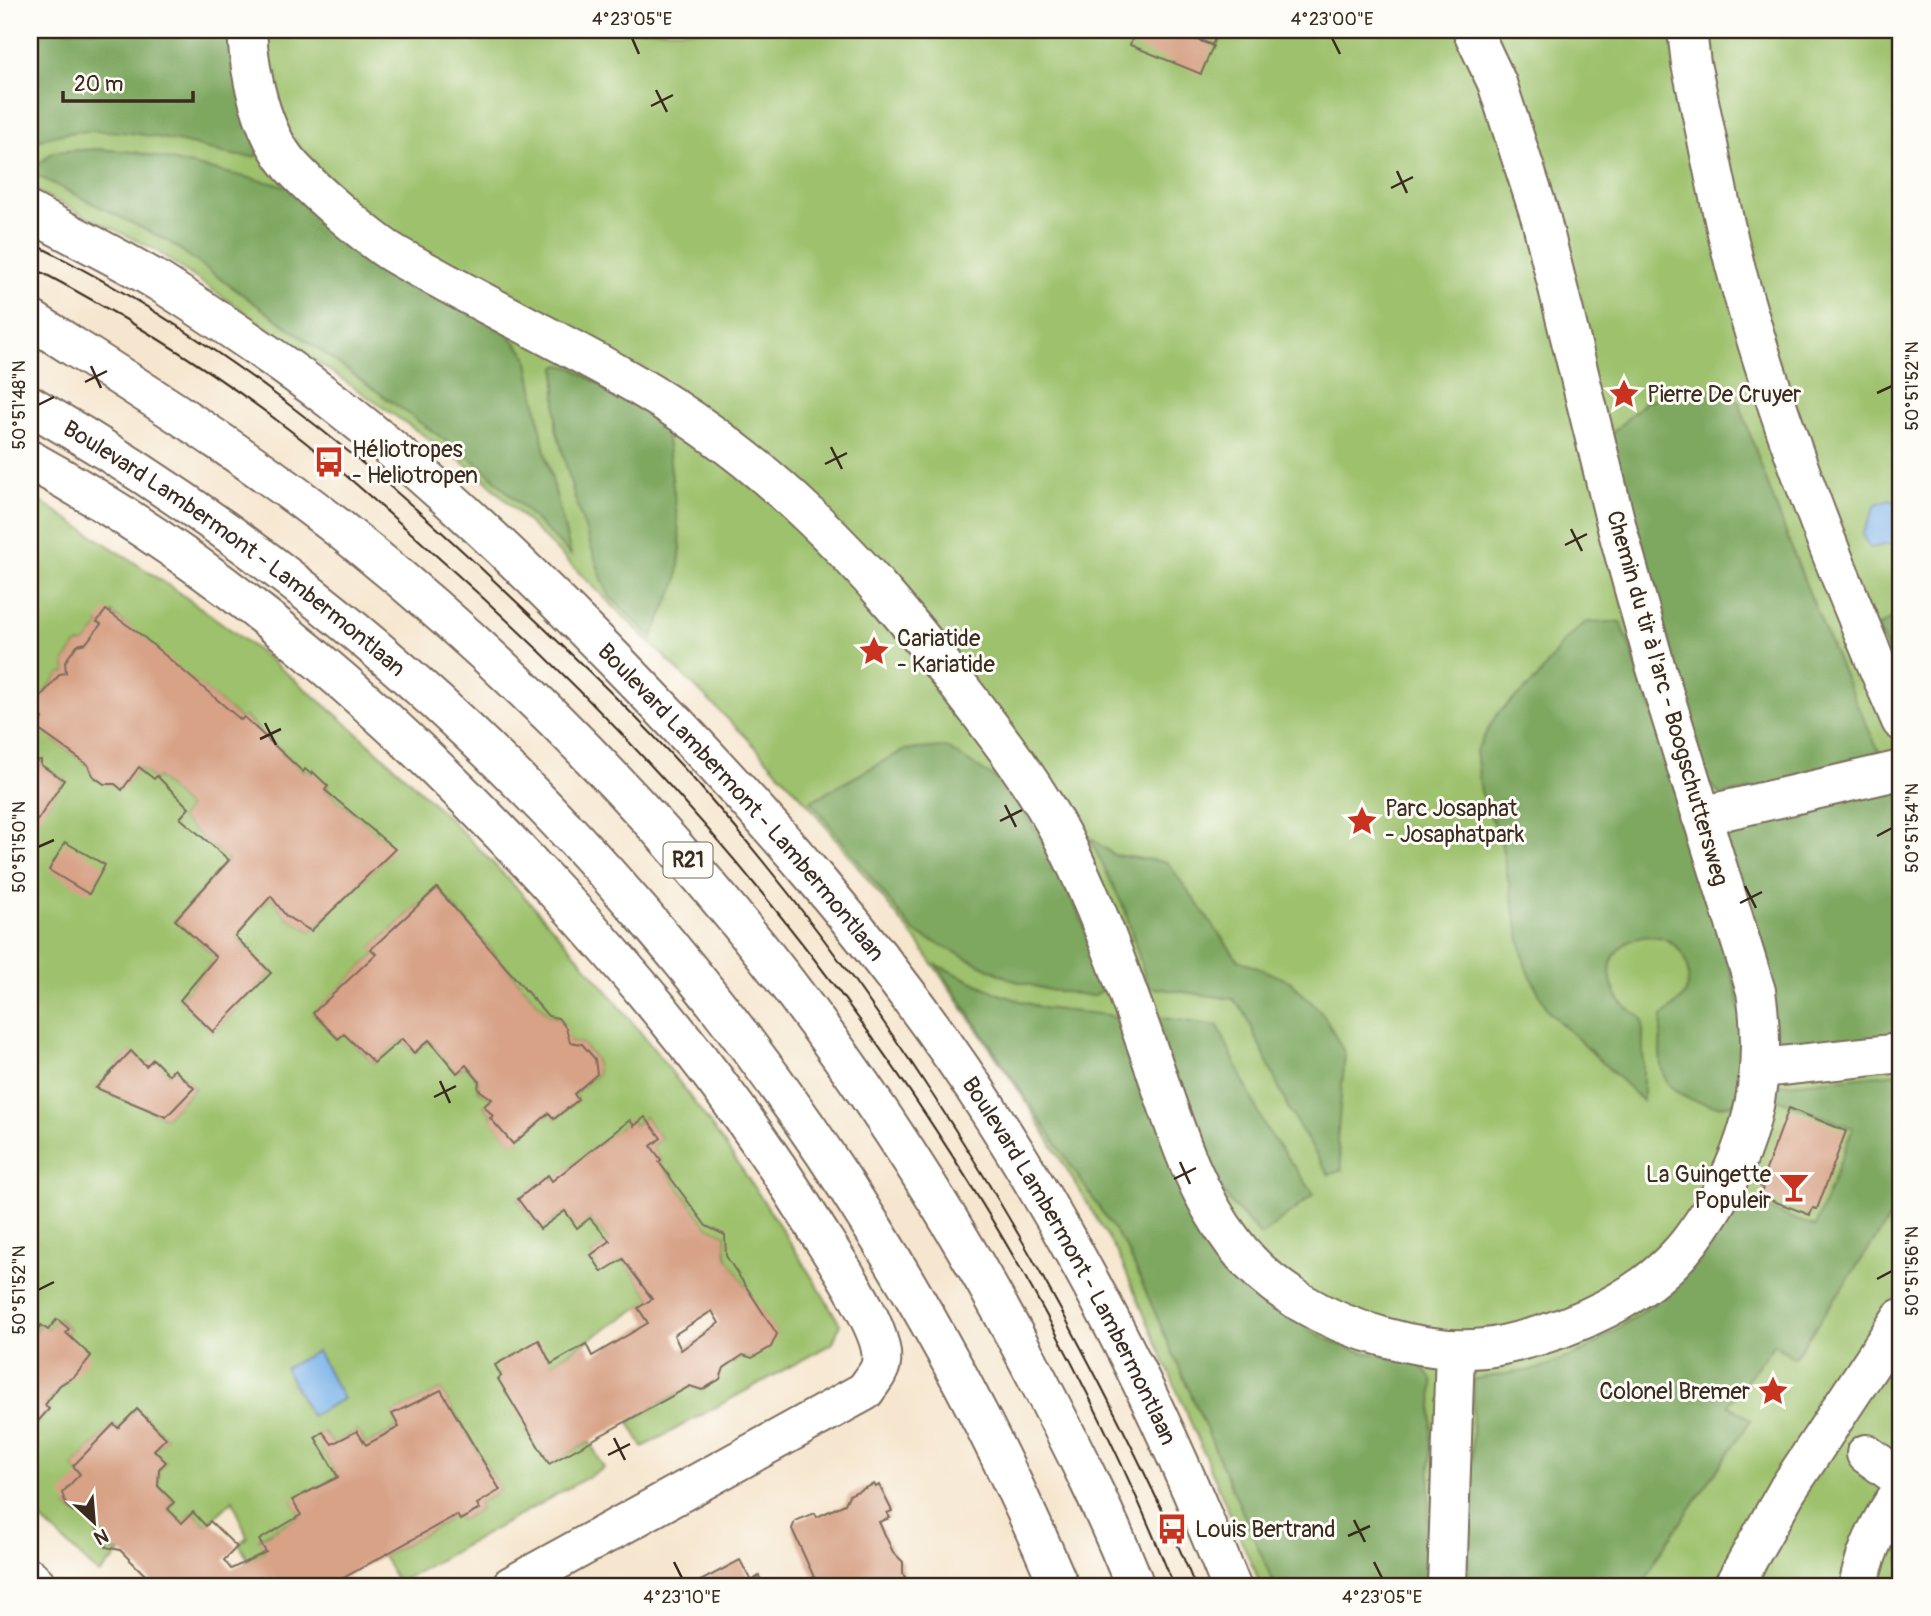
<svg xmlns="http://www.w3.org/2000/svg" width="1931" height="1616" viewBox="0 0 1931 1616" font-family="Pangolin,sans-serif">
  <rect width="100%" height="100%" fill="#fdfcf7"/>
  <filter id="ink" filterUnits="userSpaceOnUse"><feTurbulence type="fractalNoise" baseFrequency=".0143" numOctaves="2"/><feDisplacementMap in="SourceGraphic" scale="14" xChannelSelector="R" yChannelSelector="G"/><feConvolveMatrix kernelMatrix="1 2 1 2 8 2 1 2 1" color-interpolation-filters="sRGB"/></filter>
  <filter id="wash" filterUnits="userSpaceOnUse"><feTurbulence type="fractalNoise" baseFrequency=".00686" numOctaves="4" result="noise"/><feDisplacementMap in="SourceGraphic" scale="28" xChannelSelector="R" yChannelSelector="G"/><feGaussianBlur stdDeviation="1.57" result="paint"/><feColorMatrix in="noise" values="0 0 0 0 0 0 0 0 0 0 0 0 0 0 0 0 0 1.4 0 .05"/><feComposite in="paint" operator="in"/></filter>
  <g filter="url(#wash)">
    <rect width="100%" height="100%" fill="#f6e6cf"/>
    <g fill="#9dc16c" stroke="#6c7645" stroke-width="2" fill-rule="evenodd">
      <polygon points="30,30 1901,30 1901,1586 1261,1586 1119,1256 1020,1092 919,944 807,803 749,740 478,473 152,248 30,188"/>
      <path d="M30,494C100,541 172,585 239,636C481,820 687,1062 840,1324L833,1343L643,1447L629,1422L690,1386L702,1390L724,1368L743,1355L752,1358L776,1334L726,1256L725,1235L706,1226L659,1162L661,1160L651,1146L661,1138L645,1117L634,1126L630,1121L552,1181L548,1176L518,1199L540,1229L565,1211L577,1227L590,1218L610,1241L591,1255L602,1271L623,1259L652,1299L551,1364L501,1376L499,1379L549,1463L590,1442L604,1468L398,1583L383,1556L457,1515L460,1520L480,1509L477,1504L500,1490L441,1390L393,1414L399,1427L366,1445L357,1431L332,1444L324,1432L316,1436L338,1477L293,1501L301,1515L259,1539L266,1552L249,1561L239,1544L247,1537L233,1500L206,1526L193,1512L182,1523L168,1509L174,1502L158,1486L159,1469L166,1462L154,1450L166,1438L137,1409L118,1428L114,1424L73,1466L80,1474L67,1507L75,1513H82L104,1535V1544L109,1550L121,1552L99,1574L30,1509V1427L32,1428L49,1409L45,1405L72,1375L66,1333L69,1329L58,1319L48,1330L40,1325L32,1338L30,1336V821L34,823L64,780L41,765V760L30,762ZM112,613L241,720L245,717L303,772L305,769L328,786L325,790L394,849L311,931L286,916L271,896L235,936L271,973L213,1032L180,1000L216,957L175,920L229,860L180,818L189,808L157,776L154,779L139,767L122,789L115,784H104L93,776L88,765L36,727L43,718L36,711L35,703L60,674L66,673L65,662L77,645L86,643L101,624L98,622ZM437,888L548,1016L558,1018L570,1042L582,1044L595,1059L597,1074L574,1094L578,1100L555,1119L549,1113L513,1143L491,1118L493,1116L484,1106L492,1099L478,1090L479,1081L466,1065L457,1072L429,1040L414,1053L402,1039L374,1063L344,1034L337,1039L314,1013L376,954L372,948ZM131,1052L146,1066L152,1060L169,1075L175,1070L194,1088L166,1117L96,1088Z"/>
    </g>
    <g fill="#7ea760" stroke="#5c683f" stroke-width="2">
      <path d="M30,30H232L259,147L257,156C237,159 214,150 194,145C143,133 79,121 30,144Z"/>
      <polygon points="96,149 135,152 289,187 506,332 527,356 544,447 571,555 482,467 168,241 30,172 53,152"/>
      <polygon points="560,365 573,368 665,424 681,548 677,582 652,637 610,597 603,582 577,505 556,428 556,367"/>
      <path d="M1689,389L1720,391L1739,402C1781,526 1827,647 1886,765L1721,795L1707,781L1610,435L1645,402Z"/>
      <polygon points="1901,614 1901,680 1877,627"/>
      <path d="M1586,622H1621L1648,696L1738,996L1744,1030L1738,1102C1723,1108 1711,1106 1696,1101C1652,1089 1660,1054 1662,1016C1669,1010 1681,1002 1685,994C1688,988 1689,978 1688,972C1681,916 1602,932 1611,979C1614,997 1623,1008 1639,1015L1643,1022V1101L1548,1011L1525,965L1501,842L1481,792L1476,751L1497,714L1537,679L1564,641Z"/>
      <polygon points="946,747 1007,786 1047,848 1079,913 1107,988 1093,996 1049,990 1012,980 914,932 811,801 904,750"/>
      <polygon points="1894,783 1901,797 1901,1037 1784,1044 1777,1035 1722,824"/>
      <polygon points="1089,837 1114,855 1167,862 1238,960 1290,981 1324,1015 1345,1054 1337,1141 1342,1170 1329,1175 1290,1112 1245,1013 1233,999 1148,987 1125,910"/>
      <path d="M937,965L999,994L1043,1008L1108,1015L1116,1019L1254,1292C1287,1317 1322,1341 1362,1352C1379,1356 1399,1357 1415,1363C1424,1366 1429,1375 1433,1382L1426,1586H1275L1128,1251Z"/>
      <polygon points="1149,1016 1218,1026 1265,1127 1314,1194 1261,1236 1230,1202 1202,1158"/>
      <polygon points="1901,1073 1901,1202 1794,1358 1774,1344 1728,1405 1751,1420 1657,1557 1643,1586 1468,1586 1474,1379 1538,1369 1584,1351 1655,1303 1704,1253 1740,1198 1815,1227 1853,1128 1772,1097 1777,1085"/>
    </g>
    <g fill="#79b2e9" stroke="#5a6e84" stroke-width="2">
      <path d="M1892,500C1906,513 1902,528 1894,543L1870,548L1862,535L1877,503Z"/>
      <polygon points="317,1351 343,1399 311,1416 285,1368"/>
    </g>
    <g id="blocks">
      <g fill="#d7a286" fill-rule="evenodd">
        <polygon points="1135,30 1172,30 1213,46 1201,74 1130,45"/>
        <polygon points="1178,30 1219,30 1212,45"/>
        <polygon points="106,610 140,634 241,720 244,717 303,772 305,769 311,774 312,771 328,786 325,790 395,849 311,931 286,916 271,896 235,936 271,973 213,1032 180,1000 216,957 175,920 229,860 180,818 189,808 157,776 154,779 139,767 122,790 115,784 104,784 93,776 88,765 35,727 43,718 36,711 35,703 60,674 66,673 65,662 77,645 86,643 101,624 97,622"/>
        <polygon points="41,760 41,765 64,780 35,824 30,821 30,762"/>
        <polygon points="65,842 105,865 89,894 49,870"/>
        <polygon points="437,888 548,1016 558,1018 566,1028 570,1042 582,1044 595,1059 597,1074 574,1094 578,1100 554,1119 549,1113 513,1144 490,1118 493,1116 484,1106 492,1099 478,1089 479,1081 466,1065 457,1073 429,1040 414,1053 402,1039 374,1063 344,1034 338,1039 313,1013 376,954 371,949"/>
        <polygon points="131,1051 146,1066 153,1059 169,1075 174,1069 194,1088 166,1117 96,1088"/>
        <polygon points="1789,1108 1846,1131 1817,1209 1813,1208 1810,1215 1760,1196 1763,1188 1760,1186"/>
        <path d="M645,1117L661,1138L651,1146L661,1160L659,1162L706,1226L725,1235L726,1256L777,1334L771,1347L752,1358L743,1355L724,1368L720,1379L702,1390L690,1386L549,1464L498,1379L501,1376L495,1365L539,1340L551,1364L586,1344L592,1356L648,1323L638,1308L652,1299L623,1259L602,1272L591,1255L610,1241L590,1218L577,1228L565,1211L540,1229L518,1199L548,1175L552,1181L630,1120L634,1126ZM712,1311L719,1323L681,1350L674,1335Z"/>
        <polygon points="57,1319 69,1329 66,1333 91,1356 75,1376 60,1385 45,1405 49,1409 32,1428 30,1336 32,1338 41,1325 48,1330"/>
        <polygon points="441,1390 500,1490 477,1504 480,1509 460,1520 457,1515 451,1518 329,1586 156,1586 120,1550 106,1547 104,1535 82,1513 75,1513 67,1507 62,1493 80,1474 73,1466 114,1424 118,1428 137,1409 166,1438 154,1450 166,1462 159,1469 158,1486 174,1502 168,1509 182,1523 193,1512 206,1526 210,1521 237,1547 224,1560 231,1569 266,1552 259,1540 301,1515 292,1500 338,1477 315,1437 323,1432 332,1444 357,1431 366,1445 399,1427 392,1414"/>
        <polygon points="874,1484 876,1487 879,1485 892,1511 887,1513 890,1518 879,1522 893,1552 903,1562 903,1573 909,1586 818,1586 792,1529 795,1521 815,1513 817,1517 845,1504 849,1495"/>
        <polygon points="740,1560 751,1581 759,1576 764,1586 691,1586"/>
      </g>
    </g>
  </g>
  <g filter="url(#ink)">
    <use href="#blocks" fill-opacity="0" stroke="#7c6c5c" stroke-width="2"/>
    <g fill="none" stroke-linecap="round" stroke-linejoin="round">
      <g stroke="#7c6c5c" stroke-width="42">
        <g id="street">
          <path d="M247,30C249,73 261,132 291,166C312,189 357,228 382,246C401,260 425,270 445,282C502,313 560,342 616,373C686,412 753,461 811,517C867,570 915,629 962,690C999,738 1036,786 1064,840C1099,910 1128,992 1154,1066C1175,1127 1193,1189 1233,1242C1268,1290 1327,1322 1384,1337C1423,1348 1463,1354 1503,1345C1572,1330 1646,1298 1690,1241C1748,1164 1770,1086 1756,991L1655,665L1618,532L1541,219L1497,83L1472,30"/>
          <path d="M1687,30L1691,64C1707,135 1719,207 1738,277C1780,430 1838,576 1901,721"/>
          <path id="s1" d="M30,212C73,236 119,257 161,283C219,320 277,359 331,400C432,478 525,568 614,659C753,801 887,951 995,1120C1089,1267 1167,1424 1231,1586"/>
          <path d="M30,460C229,569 398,720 551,886C648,990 740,1103 814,1225C831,1253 887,1332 881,1363C880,1372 870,1383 865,1391L511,1586"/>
          <polyline points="1701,816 1901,770"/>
          <polyline points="1762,1068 1901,1053"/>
          <polyline points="1866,1454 1901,1479"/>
          <polyline points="30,1578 38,1586"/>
          <polyline points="1447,1586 1455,1351"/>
          <polyline points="1733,1586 1788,1489 1901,1318"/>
          <path d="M1858,1586C1866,1550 1879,1522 1901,1492"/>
        </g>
      </g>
      <g stroke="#7c6c5c" stroke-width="42">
        <g id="primary">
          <path d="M30,319C141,390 254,459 356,542C639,770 870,1054 1036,1376C1072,1445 1107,1514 1135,1586"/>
          <path id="s2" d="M30,405C493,671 851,1096 1059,1586"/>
        </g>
      </g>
      <use href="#street" stroke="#fff" stroke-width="38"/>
      <use href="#primary" stroke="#fff" stroke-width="38"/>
      <g stroke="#3b2a1e" stroke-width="2">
        <path d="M30,242C208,330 363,455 505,591C571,654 638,716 698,784C857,966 988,1166 1098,1380C1133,1448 1167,1516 1195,1586"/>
        <path d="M30,266C119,313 207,366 287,428C344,471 396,520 450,568C764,848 1017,1195 1174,1586"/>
      </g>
    </g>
  </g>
  <path fill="none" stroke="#3b2a1e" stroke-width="2.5" d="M632,38L639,54M1332,38L1340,54M656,90L667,112M651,106L673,95M1397,171L1407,193M1391,188L1413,177M91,366L101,388M85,382L107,371M1877,393L1892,386M38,405L54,397M831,447L842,469M825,464L847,453M1571,529L1582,551M1565,545L1587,534M265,723L276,745M260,739L281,729M1005,805L1016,827M1000,821L1022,810M1877,836L1892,828M38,847L54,840M1745,886L1756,908M1740,903L1762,892M440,1081L450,1103M434,1097L456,1086M1180,1162L1190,1184M1174,1179L1196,1168M1877,1279L1892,1271M38,1290L54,1282M614,1438L625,1460M608,1455L630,1444M1354,1520L1365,1542M1348,1536L1370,1526M674,1562L682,1578M1374,1562L1382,1578"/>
  <defs>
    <g id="sight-bare" transform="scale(2.415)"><path d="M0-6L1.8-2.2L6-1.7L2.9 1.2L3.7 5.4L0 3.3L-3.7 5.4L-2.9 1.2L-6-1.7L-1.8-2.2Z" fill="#c8321e" stroke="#fdfcf7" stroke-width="2.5" paint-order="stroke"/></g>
    <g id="bus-bare" transform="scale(2.415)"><path d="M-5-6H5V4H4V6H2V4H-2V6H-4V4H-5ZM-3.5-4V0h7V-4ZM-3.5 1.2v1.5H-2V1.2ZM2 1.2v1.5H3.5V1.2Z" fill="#c8321e" stroke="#fdfcf7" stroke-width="2.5" paint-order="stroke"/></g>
    <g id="bar-bare" transform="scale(2.415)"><path d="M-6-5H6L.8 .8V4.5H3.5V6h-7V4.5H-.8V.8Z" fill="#c8321e" stroke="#fdfcf7" stroke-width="2.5" paint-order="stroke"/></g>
  </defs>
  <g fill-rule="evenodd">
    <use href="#sight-bare" x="1624" y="394"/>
    <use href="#bus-bare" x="329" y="462"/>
    <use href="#sight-bare" x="874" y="651"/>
    <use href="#sight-bare" x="1362" y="821"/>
    <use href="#bar-bare" x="1794" y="1187"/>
    <use href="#sight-bare" x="1773" y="1391"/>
    <use href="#bus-bare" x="1172" y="1529"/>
  </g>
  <g text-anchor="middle" stroke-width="6" stroke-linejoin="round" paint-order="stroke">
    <rect fill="#fdfcf7" stroke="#75695f" stroke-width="2" x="663.5" y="842.5" width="49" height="35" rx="5"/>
    <g font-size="21" font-weight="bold" fill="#3b2a1e">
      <text x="688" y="867">R21</text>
    </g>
    <g font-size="23" fill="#3b2a1e" stroke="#fdfcf7" text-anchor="start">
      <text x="1647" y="402">Pierre De Cruyer</text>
      <text x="352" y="457">Héliotropes<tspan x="352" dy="26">- Heliotropen</tspan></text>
      <text x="897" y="646">Cariatide<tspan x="897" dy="26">- Kariatide</tspan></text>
      <text x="1385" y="816">Parc Josaphat<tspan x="1385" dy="26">- Josaphatpark</tspan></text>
      <text x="1771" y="1182" text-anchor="end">La Guingette<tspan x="1771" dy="26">Populeir</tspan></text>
      <text x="1750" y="1399" text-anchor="end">Colonel Bremer</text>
      <text x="1195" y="1537">Louis Bertrand</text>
    </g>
    <g font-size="23" fill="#3b2a1e" stroke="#fdfcf7">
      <text dy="8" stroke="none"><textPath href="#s2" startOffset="250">Boulevard Lambermont - Lambermontlaan</textPath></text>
      <text transform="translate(1668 698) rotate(74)" y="8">Chemin du tir à l'arc - Boogschuttersweg</text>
      <text dy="8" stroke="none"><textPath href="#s1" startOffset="931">Boulevard Lambermont - Lambermontlaan</textPath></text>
      <text dy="8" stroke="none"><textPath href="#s1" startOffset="1498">Boulevard Lambermont - Lambermontlaan</textPath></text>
    </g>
  </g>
  <rect width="1931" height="1616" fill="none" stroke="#fdfcf7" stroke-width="77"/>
  <g transform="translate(94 1522) rotate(154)" stroke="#fdfcf7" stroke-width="5" paint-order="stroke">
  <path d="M0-5L12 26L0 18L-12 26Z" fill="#3b2a1e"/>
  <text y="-10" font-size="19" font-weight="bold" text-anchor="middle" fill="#3b2a1e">N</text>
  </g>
  <path d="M63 91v10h130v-10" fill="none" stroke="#3b2a1e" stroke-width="3.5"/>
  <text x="74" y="91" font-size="21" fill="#3b2a1e" stroke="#fdfcf7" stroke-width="5" paint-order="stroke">20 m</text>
  <rect x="38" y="38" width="1854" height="1540" fill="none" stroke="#3b2a1e" stroke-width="2.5"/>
  <g font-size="18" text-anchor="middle" fill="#3b2a1e">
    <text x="632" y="25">4°23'05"E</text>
    <text x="1332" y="25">4°23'00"E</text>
    <text transform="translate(1912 386) rotate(-90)" y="6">50°51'52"N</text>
    <text transform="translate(19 405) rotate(-90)" y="6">50°51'48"N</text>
    <text transform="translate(1912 828) rotate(-90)" y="6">50°51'54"N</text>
    <text transform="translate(19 847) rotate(-90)" y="6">50°51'50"N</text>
    <text transform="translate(1912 1271) rotate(-90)" y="6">50°51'56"N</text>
    <text transform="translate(19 1290) rotate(-90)" y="6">50°51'52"N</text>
    <text x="682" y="1603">4°23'10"E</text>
    <text x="1382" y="1603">4°23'05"E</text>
  </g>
</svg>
